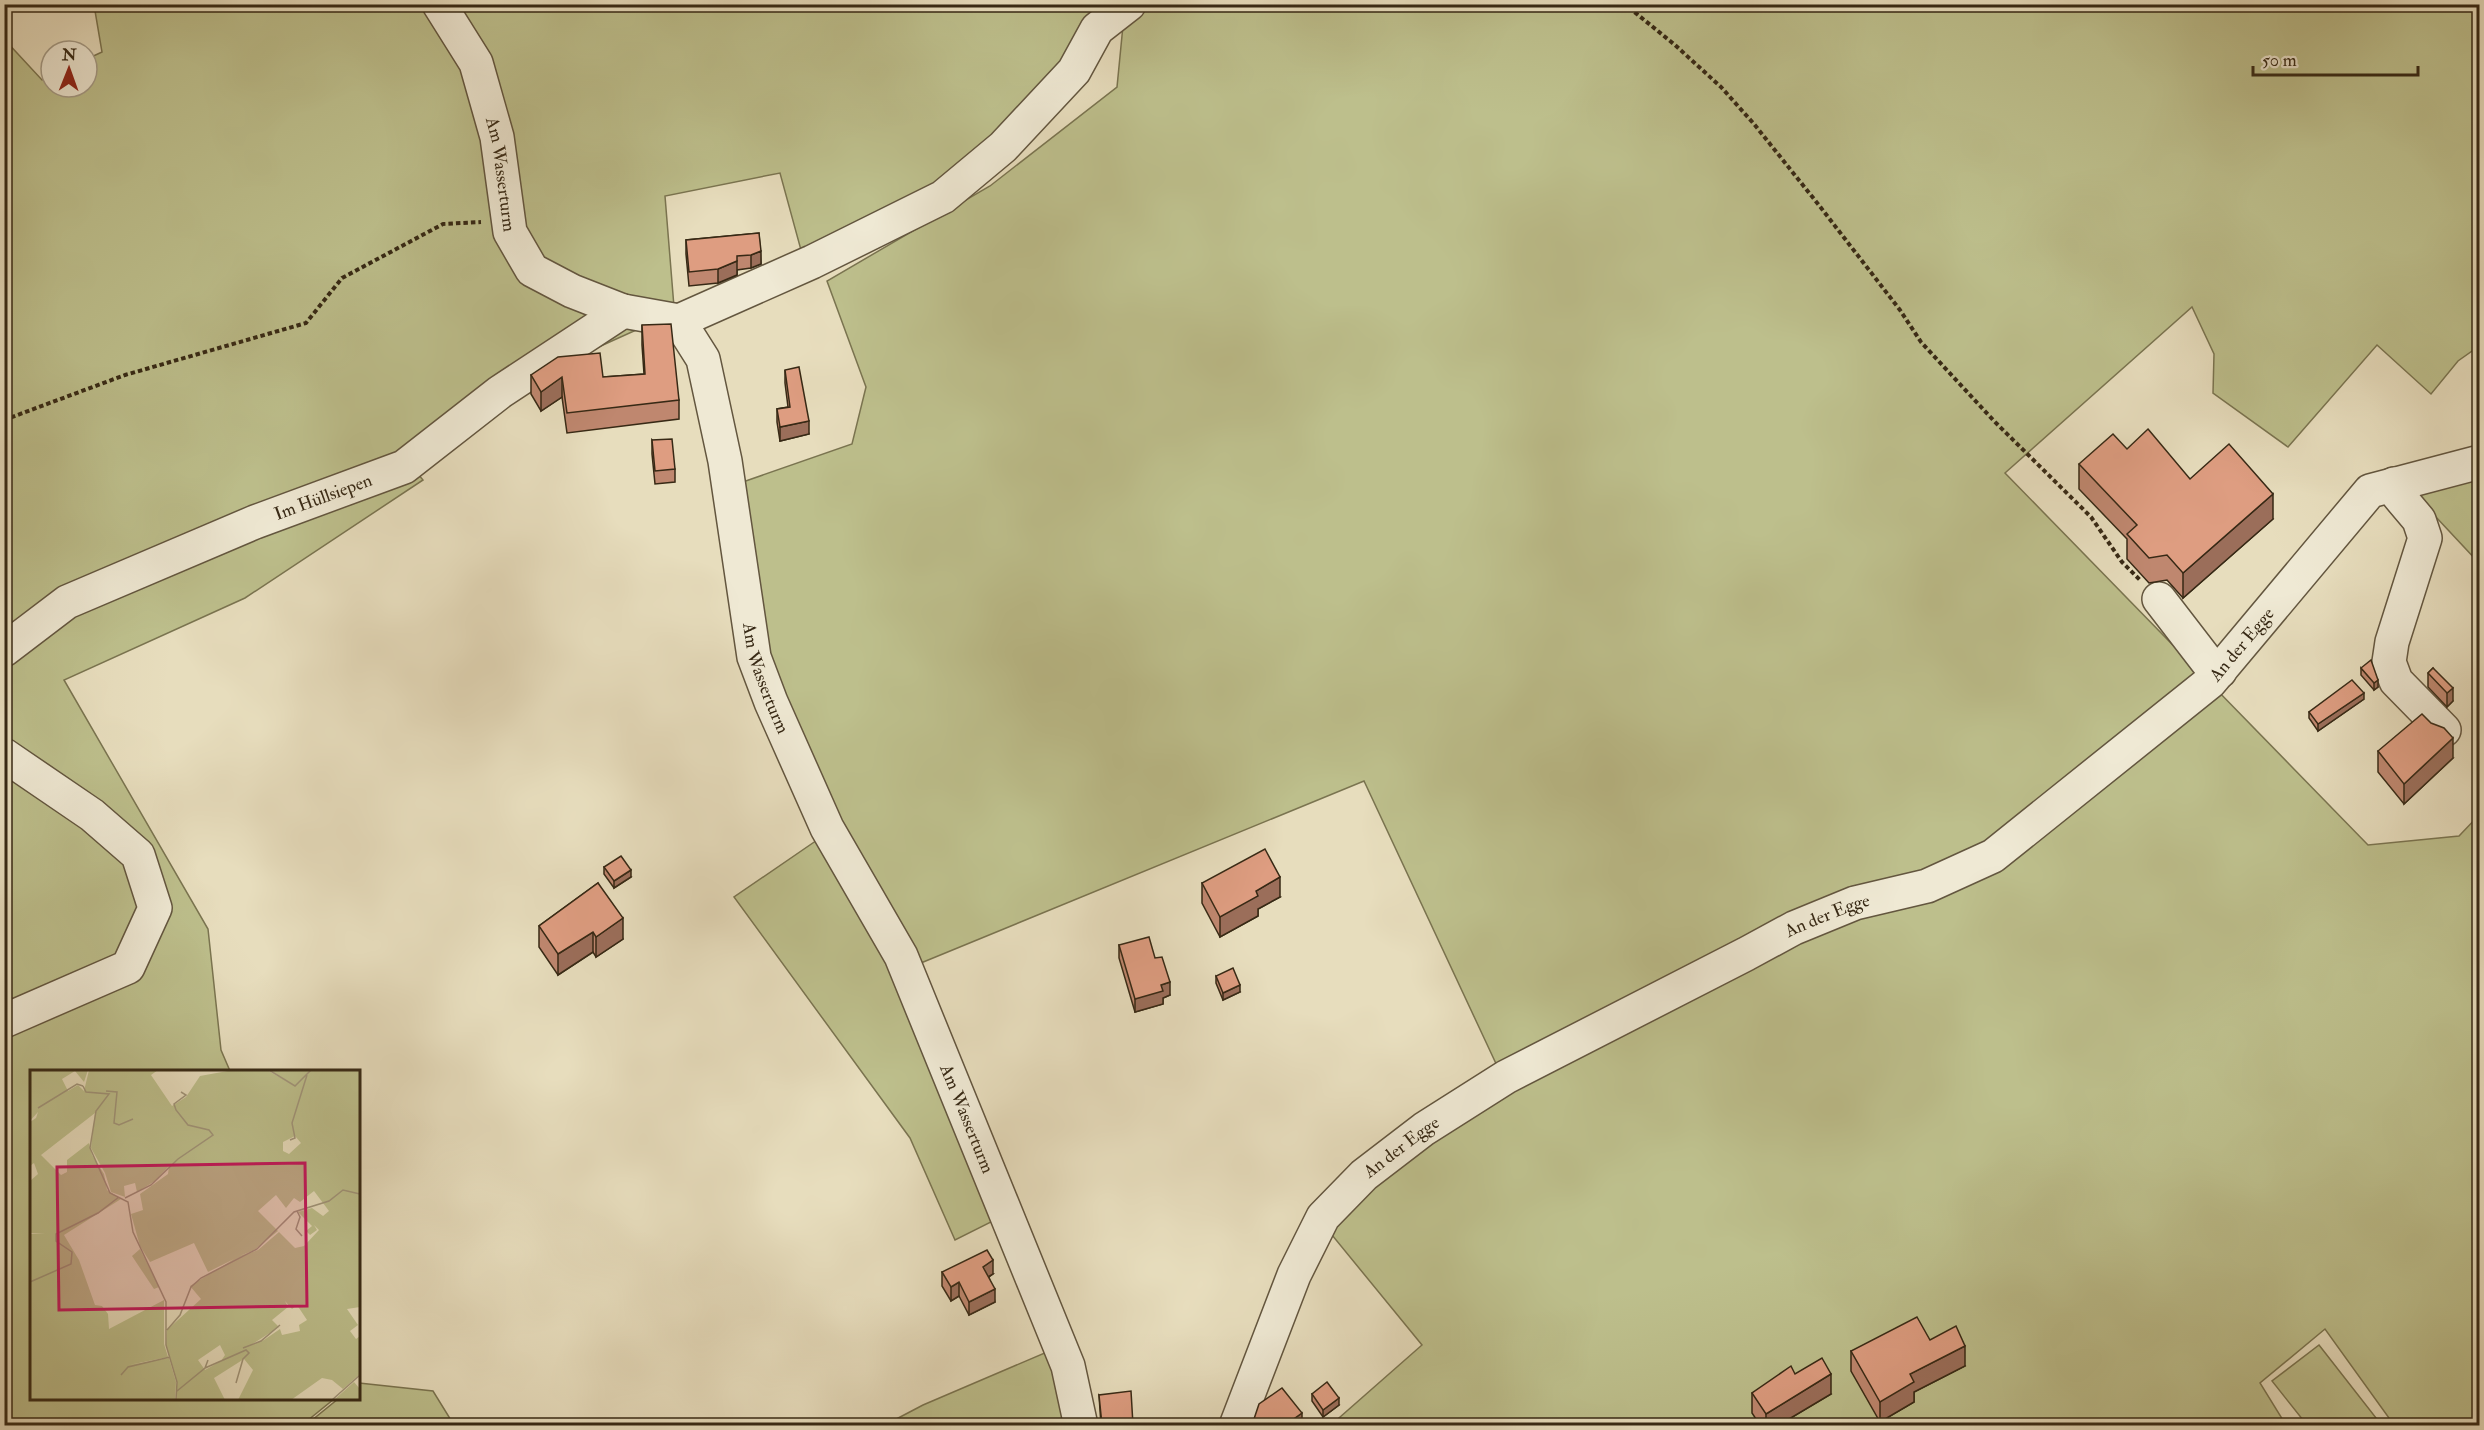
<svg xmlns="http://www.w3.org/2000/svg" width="2484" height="1430" viewBox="0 0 2484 1430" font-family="'IM FELL Double Pica',serif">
  <rect width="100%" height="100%" fill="#e7ddbd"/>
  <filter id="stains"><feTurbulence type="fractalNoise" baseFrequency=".00333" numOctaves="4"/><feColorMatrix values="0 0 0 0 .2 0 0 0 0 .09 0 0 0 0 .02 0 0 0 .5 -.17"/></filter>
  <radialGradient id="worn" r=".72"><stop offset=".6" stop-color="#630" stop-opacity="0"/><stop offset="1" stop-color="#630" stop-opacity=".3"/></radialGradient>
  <g fill="#bdbf8c" stroke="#7a7450" stroke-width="1.5">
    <polygon points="94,5 429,5 472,79 500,236 572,304 634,331 561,364 409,463 423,480 245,598 64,680 208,929 221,1050 230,1071 32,1072 32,1398 334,1399 302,1425 5,1425 4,39 42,80 51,77 51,87 87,87 87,59 102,52"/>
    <polygon points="448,5 1117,5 982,158 804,261 780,173 665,196 674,307 577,282 544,260 525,226"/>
    <polygon points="1125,5 2479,5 2479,346 2458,361 2431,394 2377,345 2288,447 2213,393 2214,354 2192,307 2005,473 2204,677 2013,834 1499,1070 1364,781 916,965 823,802 752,611 737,484 852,444 866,387 827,281 990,186 1117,87"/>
    <polygon points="2479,470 2479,563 2406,485"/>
    <polygon points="2213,686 2368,845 2459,836 2479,815 2479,1425 2394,1425 2325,1329 2260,1383 2286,1425 1331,1425 1422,1345 1314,1213 1504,1083 1796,931 1921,892"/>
    <polygon points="823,836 891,955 999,1218 955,1240 910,1138 734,897"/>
    <polygon points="2319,1345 2380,1423 2377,1425 2307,1425 2272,1381"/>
    <polygon points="1054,1349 1073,1426 883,1426 923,1405"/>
    <polygon points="359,1383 433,1391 454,1425 306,1425 338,1399 358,1398"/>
  </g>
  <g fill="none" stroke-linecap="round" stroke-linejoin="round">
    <g stroke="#63563f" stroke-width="36">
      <g id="minor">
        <path id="s1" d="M439,4L476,63L497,137L510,232L532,270L572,291L623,311L679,321L703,359L725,461L754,657L771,702L827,828L901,956L1068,1366L1081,1426"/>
        <polyline points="679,321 812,262 943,197 1003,147 1074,71 1097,29 1129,4"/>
        <polyline points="2394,484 2398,495 2419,520 2425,538 2392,642 2389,662 2396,681 2444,730"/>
        <polyline points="2159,599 2209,664 2220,671"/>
        <path id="s2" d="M4,650L67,602L255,522L404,467L500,392L623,311"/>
        <polyline points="4,755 92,815 138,855 155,908 128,967 4,1021"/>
        <path id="s3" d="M1236,1426L1294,1275L1323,1217L1364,1175L1424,1129L1506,1077L1746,954L1794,928L1855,903L1927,886L1993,856L2210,682L2370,491L2480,462"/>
      </g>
    </g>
    <g stroke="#372915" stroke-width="4" stroke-dasharray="4.5 3" stroke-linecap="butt">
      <polyline points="1622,4 1632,10 1675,45 1721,87 1754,124 1818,204 1900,310 1921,342 1994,421 2091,517 2122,562 2141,581"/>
      <polyline points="4,420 125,375 306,323 342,278 443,224 481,222"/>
    </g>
    <use href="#minor" stroke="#efe9d4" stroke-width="33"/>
  </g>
  <g fill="#bf876f" stroke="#372915" stroke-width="1.5">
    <polygon points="759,233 761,264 751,268 737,270 737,275 718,283 689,286 686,254 686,240"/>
    <polygon points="642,325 679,400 679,419 567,433 562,397 541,411 531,394 531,375 603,377 644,374 642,345"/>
    <polygon points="785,370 809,434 780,441 777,422 777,409 788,407 785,383"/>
    <polygon points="652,440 675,469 675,482 655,484 652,454"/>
    <polygon points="2127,449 2190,479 2273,519 2183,598 2167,580 2149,583 2127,559 2127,539 2079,489 2079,464"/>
    <polygon points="2361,668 2378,687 2374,690 2361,675"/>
    <polygon points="2433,668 2453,701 2447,707 2428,687 2428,673"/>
    <polygon points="2364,699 2318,731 2309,718 2309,712"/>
    <polygon points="2378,751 2453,758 2404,804 2378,772"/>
    <polygon points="604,867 631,877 614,888 604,874"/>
    <polygon points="598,883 623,939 596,957 593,952 558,975 539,947 539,926"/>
    <polygon points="1202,883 1280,897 1258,909 1258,916 1220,937 1202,903"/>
    <polygon points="1119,945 1155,958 1170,995 1163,998 1163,1004 1135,1012 1119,958"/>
    <polygon points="1216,976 1240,992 1223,1000 1216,983"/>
    <polygon points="942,1272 993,1274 989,1277 995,1302 969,1315 959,1296 951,1301 942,1286"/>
    <polygon points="1930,1340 1965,1366 1914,1392 1914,1402 1880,1422 1851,1371 1851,1351"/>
    <polygon points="1795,1374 1831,1394 1779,1425 1760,1425 1752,1413 1752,1393"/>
    <polygon points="1312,1394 1339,1405 1323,1417 1312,1401"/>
    <polygon points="1099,1395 1133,1425 1101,1425"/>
    <polygon points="1254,1419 1302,1425 1254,1425"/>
  </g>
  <g fill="#9b6e5a" stroke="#372915" stroke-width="1.5">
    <polygon points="761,251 761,264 751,268 751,255"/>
    <polygon points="737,261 737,275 718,283 718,269"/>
    <polygon points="562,377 562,397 541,411 541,392"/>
    <polygon points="809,421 809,434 780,441 780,427"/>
    <polygon points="2273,494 2273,519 2183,598 2183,573"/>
    <polygon points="2378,680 2378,687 2374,690 2374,683"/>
    <polygon points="2453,688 2453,701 2447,707 2447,693"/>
    <polygon points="2364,693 2364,699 2318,731 2318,724"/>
    <polygon points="2453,738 2453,758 2404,804 2404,784"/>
    <polygon points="631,870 631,877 614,888 614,881"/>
    <polygon points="1280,877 1280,897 1258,909 1258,916 1220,937 1220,917 1256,891"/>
    <polygon points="623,918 623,939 596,957 596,937"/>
    <polygon points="593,932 593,952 558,975 558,954"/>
    <polygon points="1170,982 1170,995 1163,998 1163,1004 1135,1012 1135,999 1161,985"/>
    <polygon points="1240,985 1240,992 1223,1000 1223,993"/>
    <polygon points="993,1260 993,1274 983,1280 983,1267"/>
    <polygon points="959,1282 959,1296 951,1301 951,1287"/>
    <polygon points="995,1289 995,1302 969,1315 969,1302"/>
    <polygon points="1965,1346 1965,1366 1914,1392 1914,1402 1880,1422 1880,1402 1910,1374"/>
    <polygon points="1831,1374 1831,1394 1779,1425 1766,1425 1766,1414"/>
    <polygon points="1339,1398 1339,1405 1323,1417 1323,1410"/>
    <polygon points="1302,1413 1302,1425 1285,1425"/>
  </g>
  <g fill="#de9d81" stroke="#372915" stroke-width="1.5">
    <polygon points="759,233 761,251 751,255 737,256 737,261 718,269 689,272 686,240"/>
    <polygon points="671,324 679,400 567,413 562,377 541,392 531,375 558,357 600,353 603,377 645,374 642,325"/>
    <polygon points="799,367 809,421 780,427 777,409 790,407 785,370"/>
    <polygon points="2148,429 2190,479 2229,444 2273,494 2183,573 2167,555 2149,558 2127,534 2137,525 2079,464 2113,434 2127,449"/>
    <polygon points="672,439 675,469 655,471 652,440"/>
    <polygon points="2371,660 2378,680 2374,683 2361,668"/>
    <polygon points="2433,668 2453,688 2447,693 2428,673"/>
    <polygon points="2352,680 2364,693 2318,724 2309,712"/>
    <polygon points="2422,714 2431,723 2444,728 2453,738 2404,784 2378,751"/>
    <polygon points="1265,849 1280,877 1256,891 1258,896 1220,917 1202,883"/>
    <polygon points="621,856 631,870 614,881 604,867"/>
    <polygon points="598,883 623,918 596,937 593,932 558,954 539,926"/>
    <polygon points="1149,937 1155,958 1162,957 1170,982 1161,985 1163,991 1135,999 1119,945"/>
    <polygon points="1233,968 1240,985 1223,993 1216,976"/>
    <polygon points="987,1250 993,1260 983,1267 995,1289 969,1302 959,1282 951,1287 942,1272"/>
    <polygon points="1917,1317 1930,1340 1956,1326 1965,1346 1910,1374 1914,1382 1880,1402 1851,1351"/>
    <polygon points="1822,1358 1831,1374 1766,1414 1752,1393 1791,1366 1795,1374"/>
    <polygon points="1327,1382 1339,1398 1323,1410 1312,1394"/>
    <polygon points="1282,1388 1302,1413 1285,1425 1258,1425 1254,1419 1259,1404"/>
    <polygon points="1131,1391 1133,1425 1102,1425 1099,1395"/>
  </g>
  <g text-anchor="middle" stroke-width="5" stroke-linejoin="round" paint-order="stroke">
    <g font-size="18" fill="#372915" stroke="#efe9d4">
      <text dy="6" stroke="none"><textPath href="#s1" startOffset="184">Am Wasserturm</textPath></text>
      <text dy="6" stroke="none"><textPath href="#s2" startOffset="356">Im Hüllsiepen</textPath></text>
      <text dy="6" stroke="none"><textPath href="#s3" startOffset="1322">An der Egge</textPath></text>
      <text dy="6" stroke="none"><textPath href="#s1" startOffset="814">Am Wasserturm</textPath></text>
      <text dy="6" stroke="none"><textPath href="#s3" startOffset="818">An der Egge</textPath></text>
      <text dy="6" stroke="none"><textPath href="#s1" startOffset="1300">Am Wasserturm</textPath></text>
      <text dy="6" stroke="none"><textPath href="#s3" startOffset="332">An der Egge</textPath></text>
    </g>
  </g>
  <g transform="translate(30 1070)">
    <rect width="330" height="330" fill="#e7ddbd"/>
    <path d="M0,0H58L54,12L45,1L32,9L38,21L48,15L54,21L59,0H128L121,5L142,36L156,27L170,6L203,0H237L265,16L240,0H330V237L317,239L328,255L320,261L326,269L330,266V304L313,319L302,310L292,308L261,330H208L223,300L214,289L184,308L195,330H147V312L136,275L137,260L171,229L160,216L204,189L178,202L164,173L120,192L110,176L101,144L113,140L110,124L138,104L139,96L125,111L107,122L105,113L94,116L95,127L81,122L75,103L61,78L65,43L11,85L31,105L37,102V90L59,73L62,85L74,104L77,120L91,129L34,165L49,190L65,235L72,236L78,244L79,259L134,230V274L138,287L99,295L139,288L146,312L145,330H0V164L15,163H0V111L8,104L4,93L0,96V52L6,48L8,42L0,51ZM265,66L271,73L259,84L253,81V72ZM284,121L299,141L293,146L282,138L268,142L282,156L276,161L280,165L287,160L284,155L289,160L274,176L265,178L249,162L228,180L209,186L223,181L248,161L228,141L246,125L256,138L264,128L270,132ZM261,226L277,250L269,255L270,261L252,265L250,259L234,270L221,275L249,257L242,250L258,237L255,231L262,239L267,235ZM190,275L195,285L191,291L175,300L168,290ZM110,179L129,217L124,219L102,186ZM324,312L330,319V330H304Z" fill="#bdbf8c" fill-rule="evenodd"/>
    <path fill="none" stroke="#a1957a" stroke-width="1.5" d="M239,0L265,16L281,0M53,16L56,22L79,24L66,41L60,78L80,123L98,132L103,162L136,232V275L147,312L146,330M76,21L87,22L84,53L89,55L103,49M8,38L47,14L53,16M260,70L265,68L262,53L277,5M95,128L121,115L148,89L183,65L179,60L158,55L146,40L144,34L156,25L151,22M267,141L270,147L266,159L272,166M0,212L41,194L42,182L26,171V164L68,143L89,127M137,260L150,245L161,217L171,208L227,179L264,142L299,131L313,120L330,124M213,278L231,271L250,255M175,298L216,280L219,283L213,289L206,313M91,305L98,297L140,287M147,321L175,298L178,290M302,330L330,305"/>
    <path fill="#c2185b" fill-opacity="0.15" stroke="#c2185b" stroke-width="3" d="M275,93L277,236L29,240L27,97Z"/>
    <rect width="330" height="330" fill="none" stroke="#372915" stroke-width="3"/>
  </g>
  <rect width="2484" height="1430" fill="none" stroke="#e7ddbd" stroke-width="24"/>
  <rect x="6" y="6" width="2472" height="1418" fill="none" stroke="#372915" stroke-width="3"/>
  <rect x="12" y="12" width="2460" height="1406" fill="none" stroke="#372915" stroke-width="1.5"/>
  <g transform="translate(69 69) rotate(1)"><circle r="28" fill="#efe9d4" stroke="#a59c88" stroke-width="1.5"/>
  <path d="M0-4.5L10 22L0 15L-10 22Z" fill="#8f2418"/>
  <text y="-9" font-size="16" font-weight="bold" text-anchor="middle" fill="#372915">N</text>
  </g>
  <path d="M2253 66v9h165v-9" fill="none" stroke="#372915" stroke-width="3"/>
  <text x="2262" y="66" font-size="18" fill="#372915" stroke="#efe9d4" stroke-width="4.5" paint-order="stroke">50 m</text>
  <rect width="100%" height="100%" filter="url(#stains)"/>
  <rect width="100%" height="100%" fill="url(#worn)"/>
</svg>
